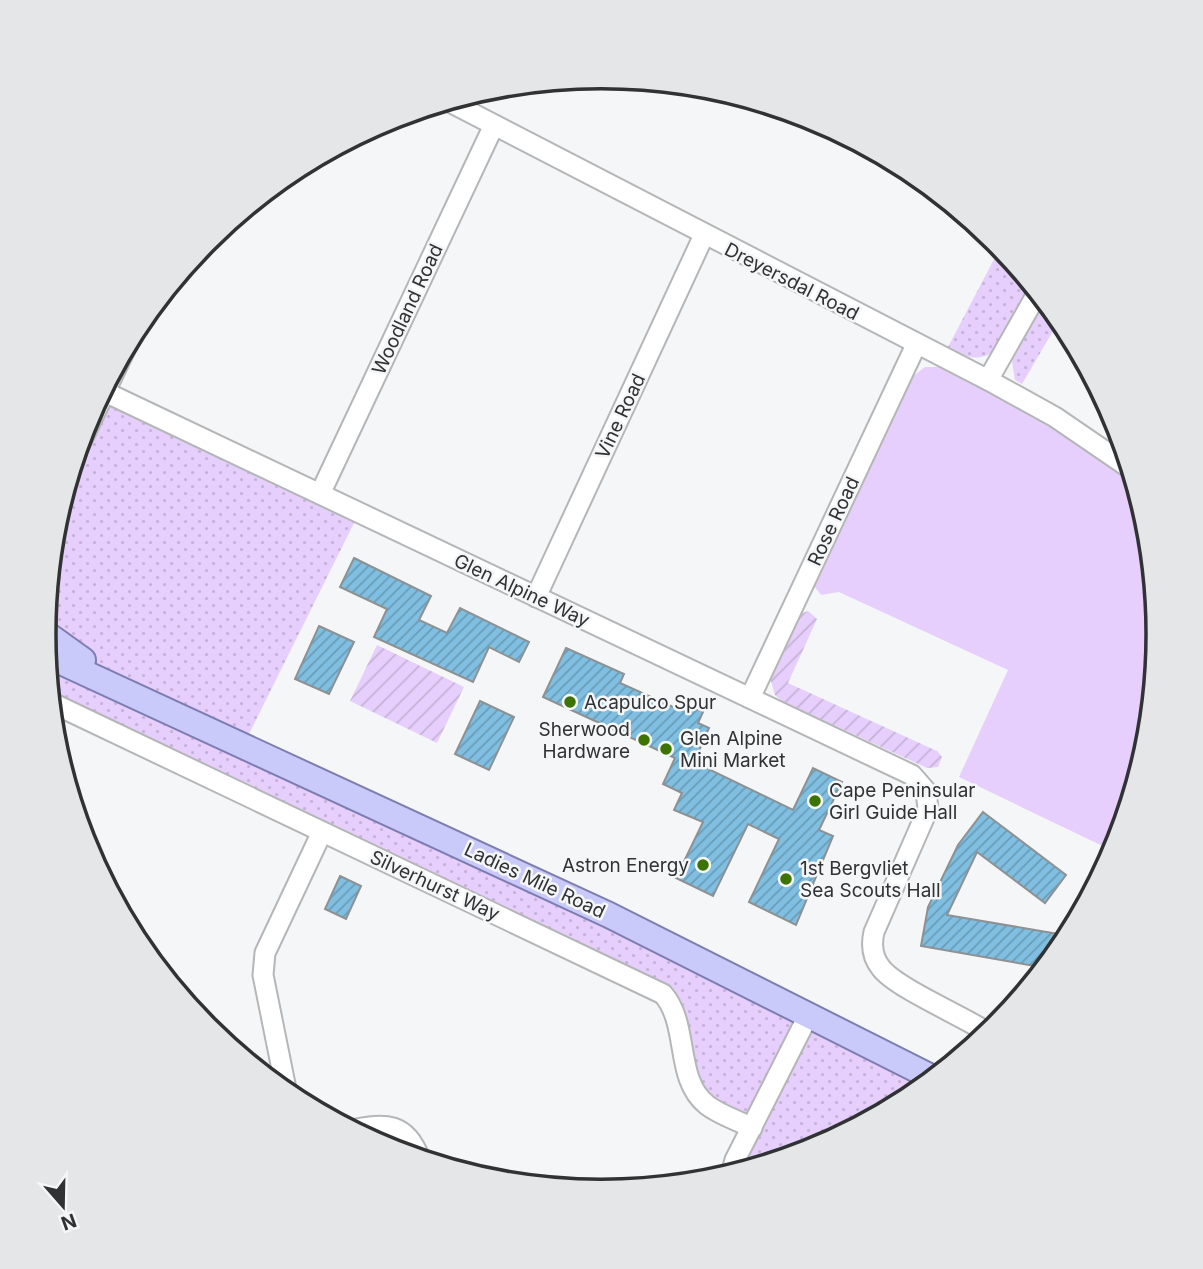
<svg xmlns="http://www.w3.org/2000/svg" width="1203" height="1269" viewBox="0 0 1203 1269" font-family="Inter,sans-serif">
  <defs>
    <pattern id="grass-dots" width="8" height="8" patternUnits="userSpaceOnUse" patternTransform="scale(1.75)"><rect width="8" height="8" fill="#e6cffc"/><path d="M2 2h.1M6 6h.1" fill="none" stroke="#c6b2d8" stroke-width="1.8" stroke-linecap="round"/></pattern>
    <pattern id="garden-furrows" width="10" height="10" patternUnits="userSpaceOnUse" patternTransform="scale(1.75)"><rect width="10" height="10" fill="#e6cffc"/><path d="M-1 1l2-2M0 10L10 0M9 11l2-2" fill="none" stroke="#c6b2d8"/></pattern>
    <pattern id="building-hatch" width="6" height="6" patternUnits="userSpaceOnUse" patternTransform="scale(1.75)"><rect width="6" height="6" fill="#80bfe1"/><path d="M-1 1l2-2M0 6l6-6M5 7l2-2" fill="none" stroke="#699cb7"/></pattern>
  </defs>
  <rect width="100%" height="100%" fill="#f4f6f8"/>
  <g fill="url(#grass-dots)">
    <path d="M1001,246L1032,284L992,353C975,362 964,356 948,347Z"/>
    <polygon points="1045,300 1060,319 1022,384 1015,380 1012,361"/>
    <path d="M105,392L359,513L243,746L935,1079L911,1098L815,1150L731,1175L752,1128L706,1104L674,1007L50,702C48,680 44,656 44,633C43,548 68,467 105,392Z"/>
  </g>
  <g fill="#e6cffc">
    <polygon points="925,367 941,367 1011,403 1090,446 1135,481 1149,526 1159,635 1148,744 1115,852 959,777 1008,670 839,592 821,595 814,586 912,377"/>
    <polygon points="391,1126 420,1159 388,1150 351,1130"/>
  </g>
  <g fill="url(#garden-furrows)">
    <polygon points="808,611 817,619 788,683 937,751 942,757 938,767 927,768 783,702 775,695 770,678 800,614"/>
    <polygon points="377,645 464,687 437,743 350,701"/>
  </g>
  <g fill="url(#building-hatch)" stroke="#8e9192" stroke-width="2">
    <polygon points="354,558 431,596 419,620 447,633 460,608 529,642 519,662 489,647 473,682 374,637 387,609 340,587"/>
    <polygon points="319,626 354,642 329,694 295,679"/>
    <polygon points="566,648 624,674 620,683 682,711 685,703 703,712 698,723 709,728 694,762 793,810 813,768 842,782 819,830 833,836 796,925 749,902 779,839 748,824 713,896 676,878 703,822 674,810 682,793 663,784 675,758 543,697"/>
    <polygon points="480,701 514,717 489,770 455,754"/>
    <polygon points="983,812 1066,875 1045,903 977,852 947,915 1070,936 1046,968 921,946 928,907 958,845"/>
    <polygon points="340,876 361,886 346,919 325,909"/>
  </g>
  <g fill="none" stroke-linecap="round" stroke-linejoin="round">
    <g stroke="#b4b6b8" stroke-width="23">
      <g id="minor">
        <polyline points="448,101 988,380 1055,417 1131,469"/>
        <polyline points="988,380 1038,292"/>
        <path d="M105,392L912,775L926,791L928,809L874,932C871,945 872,957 881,968C896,988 965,1017 990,1034"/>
        <polyline points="79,446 131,337"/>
        <polyline points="320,494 494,125"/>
        <polyline points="536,597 704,235"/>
        <polyline points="750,698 916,345"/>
        <path d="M50,702L663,994C690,1025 674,1079 707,1105C720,1115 737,1120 752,1128"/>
        <polyline points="287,1094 263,975 265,953 322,832"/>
        <path d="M351,1130C386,1123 406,1122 420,1159"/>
        <polyline points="731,1175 735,1160 809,1014"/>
      </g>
    </g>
    <g stroke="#7d7db2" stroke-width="28">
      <g id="major">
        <polyline points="44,632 83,660"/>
        <polyline points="46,655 609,915 935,1079"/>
      </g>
    </g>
    <use href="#minor" stroke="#fff" stroke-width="19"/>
    <use href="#major" stroke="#cacafa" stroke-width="24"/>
  </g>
  <g fill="#3d7300" stroke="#f4f6f8" stroke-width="2.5">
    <circle cx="570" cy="702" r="7"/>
    <circle cx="644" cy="740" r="7"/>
    <circle cx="666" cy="749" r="7"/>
    <circle cx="815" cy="801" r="7"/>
    <circle cx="703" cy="865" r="7"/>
    <circle cx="786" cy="879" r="7"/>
  </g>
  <g text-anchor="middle" stroke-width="5" stroke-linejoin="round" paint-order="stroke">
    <g font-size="19" fill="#313233" stroke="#f4f6f8">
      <text transform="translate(792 281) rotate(27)" y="7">Dreyersdal Road</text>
      <text transform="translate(407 309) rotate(-65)" y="7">Woodland Road</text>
      <text transform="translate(620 416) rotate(-65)" y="7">Vine Road</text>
      <text transform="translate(833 521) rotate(-65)" y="7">Rose Road</text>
      <text transform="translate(522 590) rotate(25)" y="7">Glen Alpine Way</text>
      <text transform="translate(535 880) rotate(25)" y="7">Ladies Mile Road</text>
      <text transform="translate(435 885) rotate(25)" y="7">Silverhurst Way</text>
    </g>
    <g font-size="19" fill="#313233" stroke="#f4f6f8" text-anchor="start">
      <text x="584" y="709">Acapulco Spur</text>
      <text x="630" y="736" text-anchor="end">Sherwood<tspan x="630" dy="22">Hardware</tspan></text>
      <text x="680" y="745">Glen Alpine<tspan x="680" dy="22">Mini Market</tspan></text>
      <text x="829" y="797">Cape Peninsular<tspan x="829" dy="22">Girl Guide Hall</tspan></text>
      <text x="689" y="872" text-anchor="end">Astron Energy</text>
      <text x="800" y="875">1st Bergvliet<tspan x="800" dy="22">Sea Scouts Hall</tspan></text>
    </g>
  </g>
  <path d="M0 0H1203V1269H0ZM56 634a545 545 0 1 1 1090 0a545 545 0 1 1-1090 0Z" fill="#e4e6e8" fill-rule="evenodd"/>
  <path fill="none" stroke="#313233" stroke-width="3.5" d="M56 634a545 545 0 1 1 1090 0a545 545 0 1 1-1090 0Z"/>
  <g transform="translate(63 1206) rotate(160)" stroke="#f4f6f8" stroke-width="5" paint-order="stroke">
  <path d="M0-5L12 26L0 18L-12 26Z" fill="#313233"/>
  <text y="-10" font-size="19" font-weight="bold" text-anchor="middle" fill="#313233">N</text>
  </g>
</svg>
